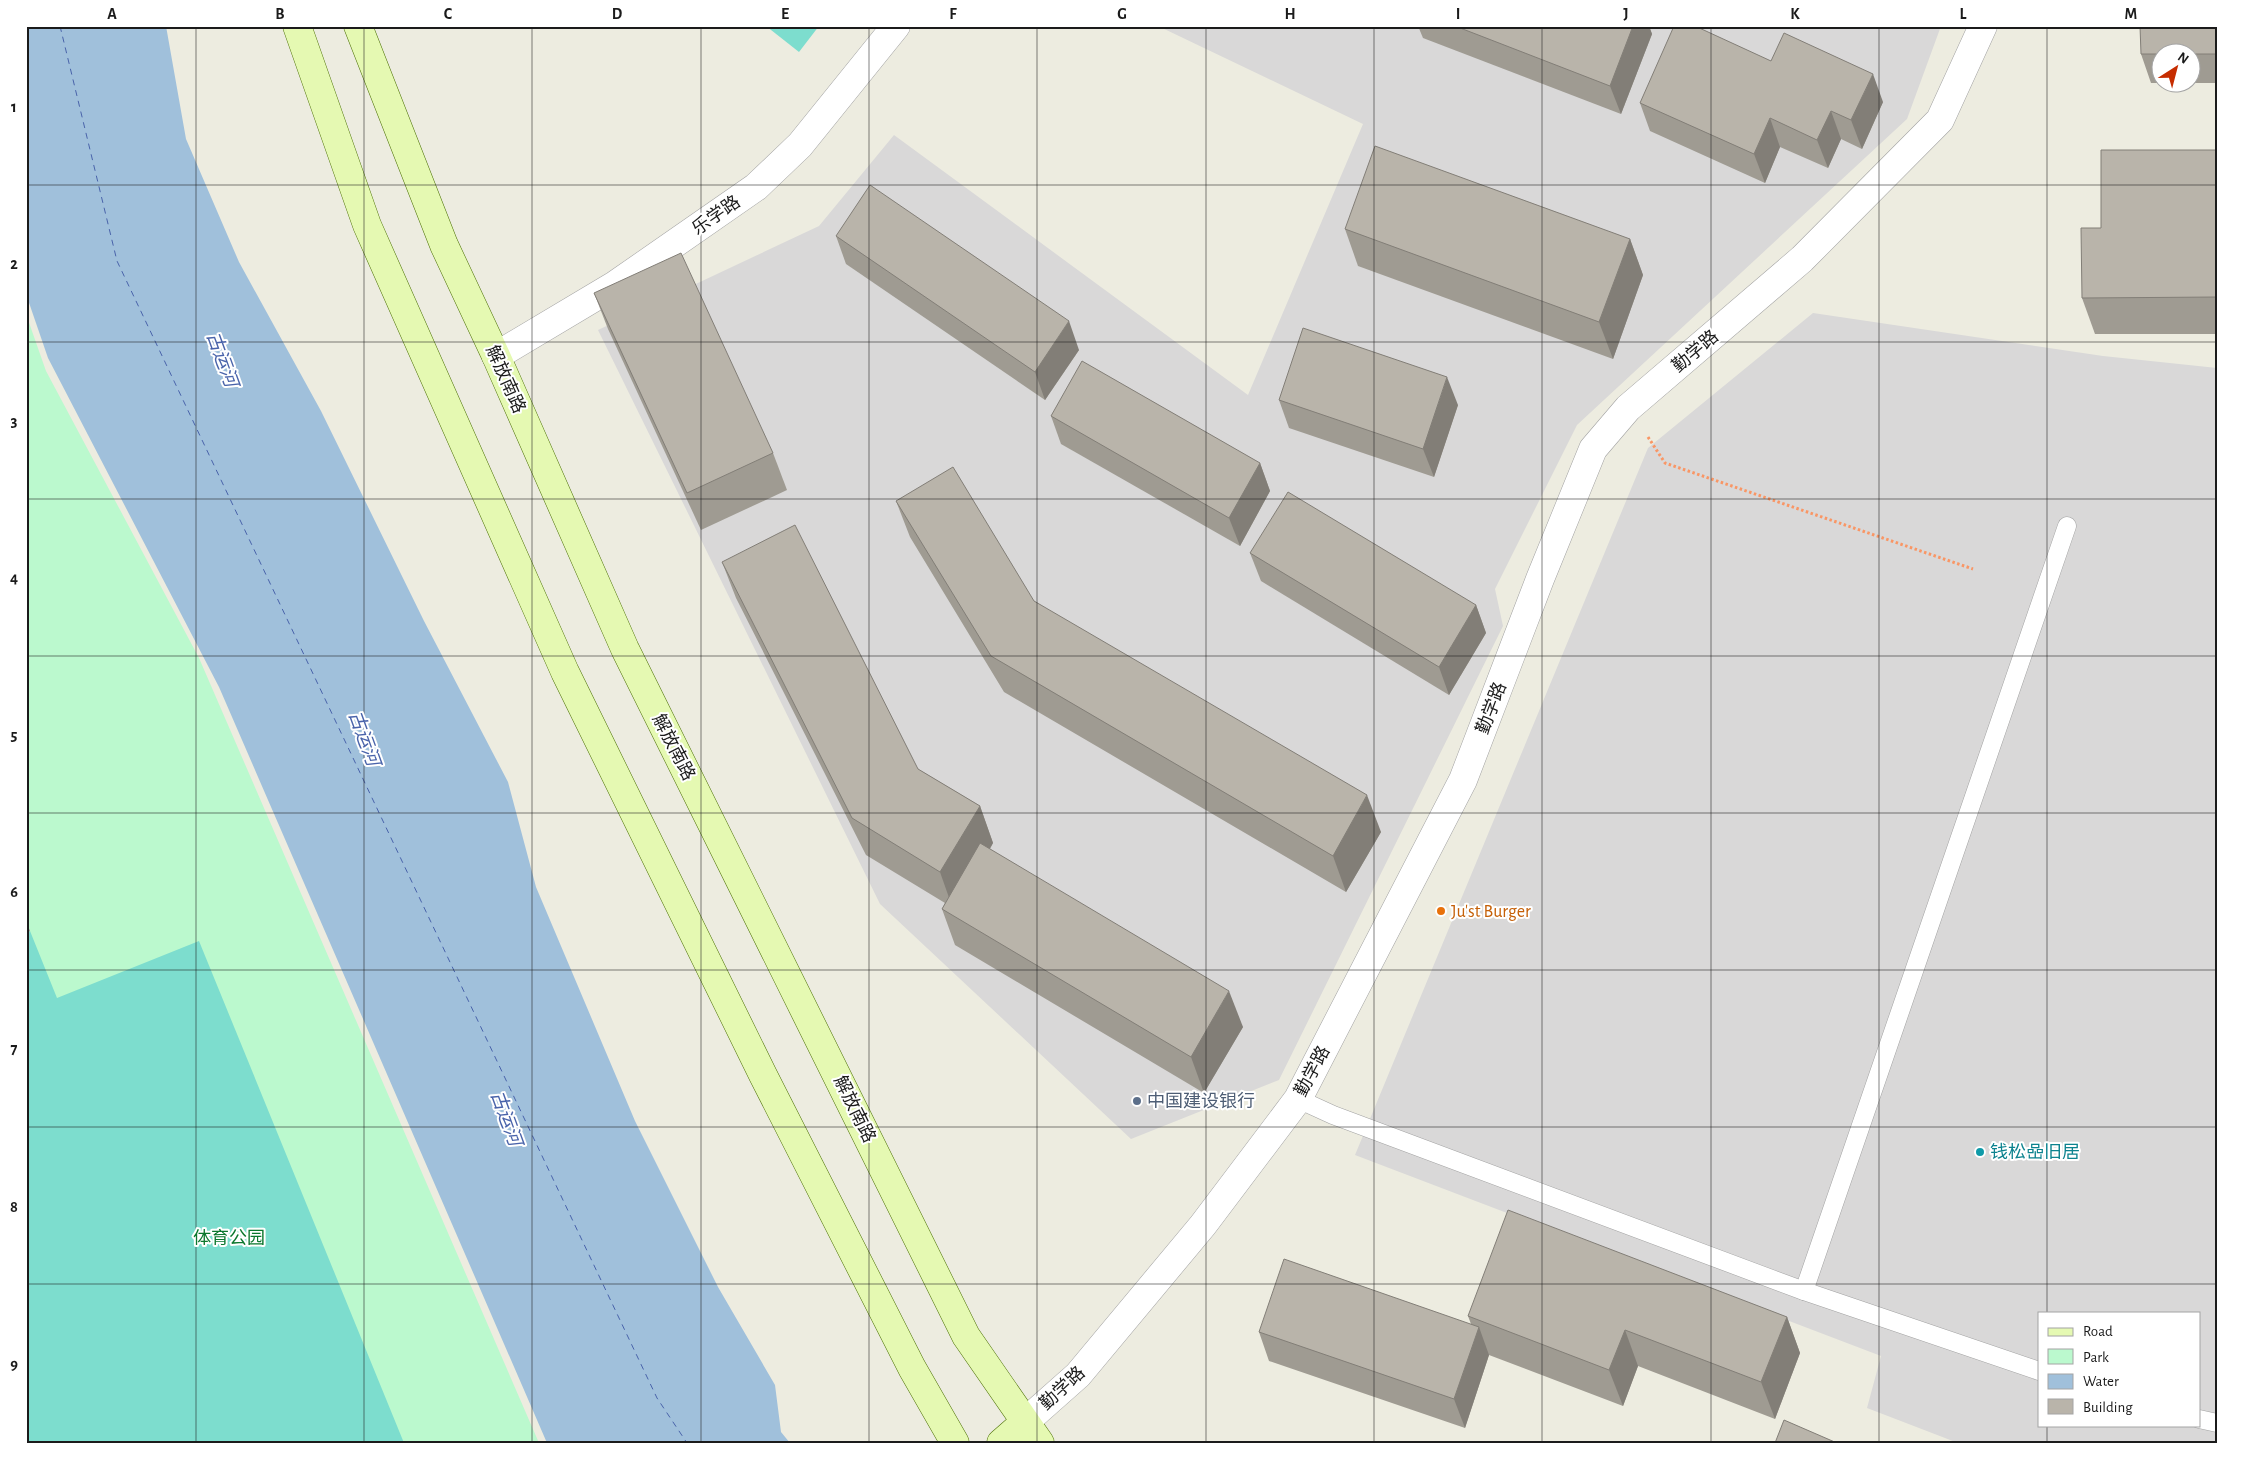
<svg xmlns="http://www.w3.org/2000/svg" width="2243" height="1469" viewBox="0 0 2243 1469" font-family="'Alegreya Sans','Noto Sans SC',sans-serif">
  <rect width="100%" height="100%" fill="#edece0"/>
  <g fill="#d9d8d8" fill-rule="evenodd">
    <polygon points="1158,26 1941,26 1907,119 1577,425 1495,589 1503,626 1279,1080 1131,1139 880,904 598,330 819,226 894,135 1248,395 1363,124"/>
    <path d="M1813,313L2103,356L2217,368V1443H1958L1867,1408L1881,1356L1355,1155L1648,448ZM2039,1313H2199V1425H2039Z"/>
  </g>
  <polygon fill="#bbf9ce" points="26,314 46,371 199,658 539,1443 26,1443"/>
  <g fill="#7dddce">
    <polygon points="766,26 819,26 799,52"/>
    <polygon points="30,931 57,998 199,941 404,1443 26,1443 26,933"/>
  </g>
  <polygon fill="#a0c0db" points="26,26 166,26 186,139 239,262 321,411 424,621 508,782 536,887 635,1121 718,1287 775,1385 781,1432 790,1443 547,1443 219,687 48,358 26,294"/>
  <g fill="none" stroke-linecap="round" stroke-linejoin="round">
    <polyline stroke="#4963aa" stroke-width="1" stroke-dasharray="6 5" stroke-linecap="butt" points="60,26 117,261 657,1398 687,1443"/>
    <g stroke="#a2a2a2" stroke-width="19">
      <g id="lane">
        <polyline points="1298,1099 1333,1115 1804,1291 2039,1371"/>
        <polyline points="1804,1291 2067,526"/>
        <polyline points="2199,1419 2217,1423"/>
      </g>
    </g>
    <g stroke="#a2a2a2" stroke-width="29">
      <g id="street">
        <polyline points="496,356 615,285 756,187 800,145 896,26"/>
        <polyline points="1025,1422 1078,1375 1203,1225 1298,1099 1463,780 1540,579 1593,449 1628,408 1802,259 1940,120 1983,26"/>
      </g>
    </g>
    <g stroke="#4c7005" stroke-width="29">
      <g id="secondary">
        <polyline points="297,26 367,225 565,672 763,1075 912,1368 955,1443"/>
        <polyline points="358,26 444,245 496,356 625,649 966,1336 1040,1443"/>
        <polyline points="1001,1443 1025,1422"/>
      </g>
    </g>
    <polyline stroke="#f99665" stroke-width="3" stroke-dasharray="2.5 2.5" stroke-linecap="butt" points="1648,437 1665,463 1973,569"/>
    <use href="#lane" stroke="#fff" stroke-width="18"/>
    <use href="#street" stroke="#fff" stroke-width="28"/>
    <use href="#secondary" stroke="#e5f9b2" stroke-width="28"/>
  </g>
  <g fill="#9f9b92" fill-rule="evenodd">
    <polygon points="1418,26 1649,26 1652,34 1621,114 1423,38"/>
    <path d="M2217,26V83H2151L2141,54ZM2160,52H2190V82H2160Z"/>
    <polygon points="1771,61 1883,102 1862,149 1841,139 1828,168 1780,147 1765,183 1650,131 1640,103"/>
    <polygon points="2217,150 2217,334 2095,334 2082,298 2101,228"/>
    <polygon points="1345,229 1630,239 1643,275 1613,359 1358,266"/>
    <polygon points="836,236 1079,350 1045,400 846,264"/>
    <polygon points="594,293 773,453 787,490 701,530 608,329"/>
    <polygon points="1279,400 1458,405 1434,477 1289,428"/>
    <polygon points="1051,416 1260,463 1270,491 1240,546 1061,444"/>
    <polygon points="896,501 1034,601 1381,832 1346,892 1004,692 910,537"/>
    <polygon points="1250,553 1476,605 1486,633 1449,695 1261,581"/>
    <polygon points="722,562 918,769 980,806 993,843 990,849 1243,1027 1204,1093 955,945 942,909 945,903 866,855 736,598"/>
    <polygon points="26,921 30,931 26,933"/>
    <polygon points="1468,1316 1787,1317 1800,1353 1775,1419 1638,1366 1623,1406 1489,1355 1465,1428 1269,1361 1259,1332 1471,1324"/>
  </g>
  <g fill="#827e77">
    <polygon points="1633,26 1649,26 1652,34 1621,114 1610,86"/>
    <polygon points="1873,74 1883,102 1862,149 1851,120"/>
    <polygon points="1831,111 1841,139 1828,168 1817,140"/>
    <polygon points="1770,118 1780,147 1765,183 1754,154"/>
    <polygon points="1630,239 1643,275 1613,359 1599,322"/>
    <polygon points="1069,321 1079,350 1045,400 1035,372"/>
    <polygon points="1447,377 1458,405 1434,477 1423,449"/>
    <polygon points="1260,463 1270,491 1240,546 1229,518"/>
    <polygon points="1476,605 1486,633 1449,695 1439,667"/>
    <polygon points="1367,795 1381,832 1346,892 1333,856"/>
    <polygon points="980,806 993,843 953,909 940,872"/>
    <polygon points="1229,991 1243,1027 1204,1093 1191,1057"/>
    <polygon points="1787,1317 1800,1353 1775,1419 1761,1382"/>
    <polygon points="1479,1327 1489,1355 1465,1428 1454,1399"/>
    <polygon points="1625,1330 1638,1366 1623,1406 1609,1370"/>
  </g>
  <g fill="#b9b4aa" stroke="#827e77">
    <polygon points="1455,26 1633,26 1610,86"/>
    <polygon points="1674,26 1695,26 1771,61 1784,33 1873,74 1851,120 1831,111 1817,140 1770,118 1754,154 1640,103"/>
    <polygon points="2140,26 2217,26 2217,54 2190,54 2190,52 2160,52 2160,54 2141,54"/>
    <polygon points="1375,146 1630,239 1599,322 1345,229"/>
    <polygon points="2101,150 2217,150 2217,297 2082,298 2081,228 2101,228"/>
    <polygon points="870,185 1069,321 1035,372 836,236"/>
    <polygon points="681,253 773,453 687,493 594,293"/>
    <polygon points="1303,328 1447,377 1423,449 1279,400"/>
    <polygon points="1082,361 1260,463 1229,518 1051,416"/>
    <polygon points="953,467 1034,601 1367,795 1333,856 991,656 896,501"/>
    <polygon points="1288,492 1476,605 1439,667 1250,553"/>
    <polygon points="795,525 918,769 980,806 940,872 852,818 722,562"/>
    <polygon points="980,843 1229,991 1191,1057 942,909"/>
    <polygon points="1508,1210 1787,1317 1761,1382 1625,1330 1609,1370 1468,1316"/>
    <polygon points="1284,1259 1479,1327 1454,1399 1259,1332"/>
    <polygon points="1784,1420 1837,1443 1775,1443"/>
  </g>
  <path fill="none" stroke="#1b1b1b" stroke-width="1" stroke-opacity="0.55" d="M196,26V1443M364,26V1443M532,26V1443M701,26V1443M869,26V1443M1037,26V1443M1206,26V1443M1374,26V1443M1542,26V1443M1711,26V1443M1879,26V1443M2047,26V1313M26,185H2217M26,342H2217M26,499H2217M26,656H2217M26,813H2217M26,970H2217M26,1127H2217M26,1284H2217M2047,1425V1443"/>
  <circle fill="#e8710a" stroke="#fff" stroke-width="2" cx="1441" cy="911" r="5"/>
  <circle fill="#5c6f8a" stroke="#fff" stroke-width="2" cx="1137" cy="1101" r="5"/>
  <circle fill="#0f9aa8" stroke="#fff" stroke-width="2" cx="1980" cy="1152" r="5"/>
  <g text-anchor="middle" stroke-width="4" stroke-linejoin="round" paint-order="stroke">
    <g font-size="18" fill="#1b1b1b" stroke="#fff">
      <text transform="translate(716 215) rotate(-35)" y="6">乐学路</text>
      <text transform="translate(1695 351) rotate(-40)" y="6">勤学路</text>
      <text transform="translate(506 379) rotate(66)" y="6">解放南路</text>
      <text transform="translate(1491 708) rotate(-69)" y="6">勤学路</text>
      <text transform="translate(674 747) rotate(63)" y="6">解放南路</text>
      <text transform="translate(1312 1071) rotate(-62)" y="6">勤学路</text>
      <text transform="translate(855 1109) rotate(64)" y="6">解放南路</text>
      <text transform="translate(1062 1388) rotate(-43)" y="6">勤学路</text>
    </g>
    <g font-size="18" fill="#c56008" stroke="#fff" text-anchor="start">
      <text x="1451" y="917">Ju'st Burger</text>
    </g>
    <g font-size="18" fill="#4e5e75" stroke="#fff" text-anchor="start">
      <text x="1147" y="1107">中国建设银行</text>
    </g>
    <g font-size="18" fill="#0d838f" stroke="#fff" text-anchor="start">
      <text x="1990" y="1158">钱松喦旧居</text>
    </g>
    <g font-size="18" fill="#0b772d" stroke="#fff">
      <text x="229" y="1244">体育公园</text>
    </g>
    <g font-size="19" font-style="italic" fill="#4963aa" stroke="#fff">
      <text transform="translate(223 359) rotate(70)" y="7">古运河</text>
      <text transform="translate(365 738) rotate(70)" y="7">古运河</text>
      <text transform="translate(507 1118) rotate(70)" y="7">古运河</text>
    </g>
  </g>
  <rect width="2243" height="1469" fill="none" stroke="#ffffff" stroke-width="55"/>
  <rect x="2038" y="1312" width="162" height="115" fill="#ffffff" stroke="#a4a4a4"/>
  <rect x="2048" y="1328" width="25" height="8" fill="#e5f9b2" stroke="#a4a4a4"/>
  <text x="2083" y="1336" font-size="15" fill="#1b1b1b">Road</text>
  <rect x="2048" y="1349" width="25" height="15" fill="#bbf9ce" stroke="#a4a4a4"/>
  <text x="2083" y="1362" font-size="15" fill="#1b1b1b">Park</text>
  <rect x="2048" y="1374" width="25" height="15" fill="#a0c0db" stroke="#a4a4a4"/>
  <text x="2083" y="1386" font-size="15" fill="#1b1b1b">Water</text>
  <rect x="2048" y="1399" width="25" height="15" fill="#b9b4aa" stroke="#a4a4a4"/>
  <text x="2083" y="1412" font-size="15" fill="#1b1b1b">Building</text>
  <g transform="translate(2176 68) rotate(36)"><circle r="24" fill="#ffffff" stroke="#a4a4a4"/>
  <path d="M0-4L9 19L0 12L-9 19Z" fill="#c62d00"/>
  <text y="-8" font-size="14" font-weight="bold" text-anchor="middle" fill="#1b1b1b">N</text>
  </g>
  <rect x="28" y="28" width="2188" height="1414" fill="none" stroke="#1b1b1b" stroke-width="2"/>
  <g font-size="16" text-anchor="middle" font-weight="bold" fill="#1b1b1b">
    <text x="112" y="19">A</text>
    <text x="280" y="19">B</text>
    <text x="448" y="19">C</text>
    <text x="617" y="19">D</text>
    <text x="785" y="19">E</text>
    <text x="953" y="19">F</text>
    <text x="1122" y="19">G</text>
    <text x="1290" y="19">H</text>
    <text x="1458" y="19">I</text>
    <text x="1626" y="19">J</text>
    <text x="1795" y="19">K</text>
    <text x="1963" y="19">L</text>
    <text x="2131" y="19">M</text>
    <text x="14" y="112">1</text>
    <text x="14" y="269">2</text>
    <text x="14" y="426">3</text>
    <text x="14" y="583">4</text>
    <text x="14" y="740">5</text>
    <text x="14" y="897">6</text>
    <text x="14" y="1054">7</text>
    <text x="14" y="1212">8</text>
    <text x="14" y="1369">9</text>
  </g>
</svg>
